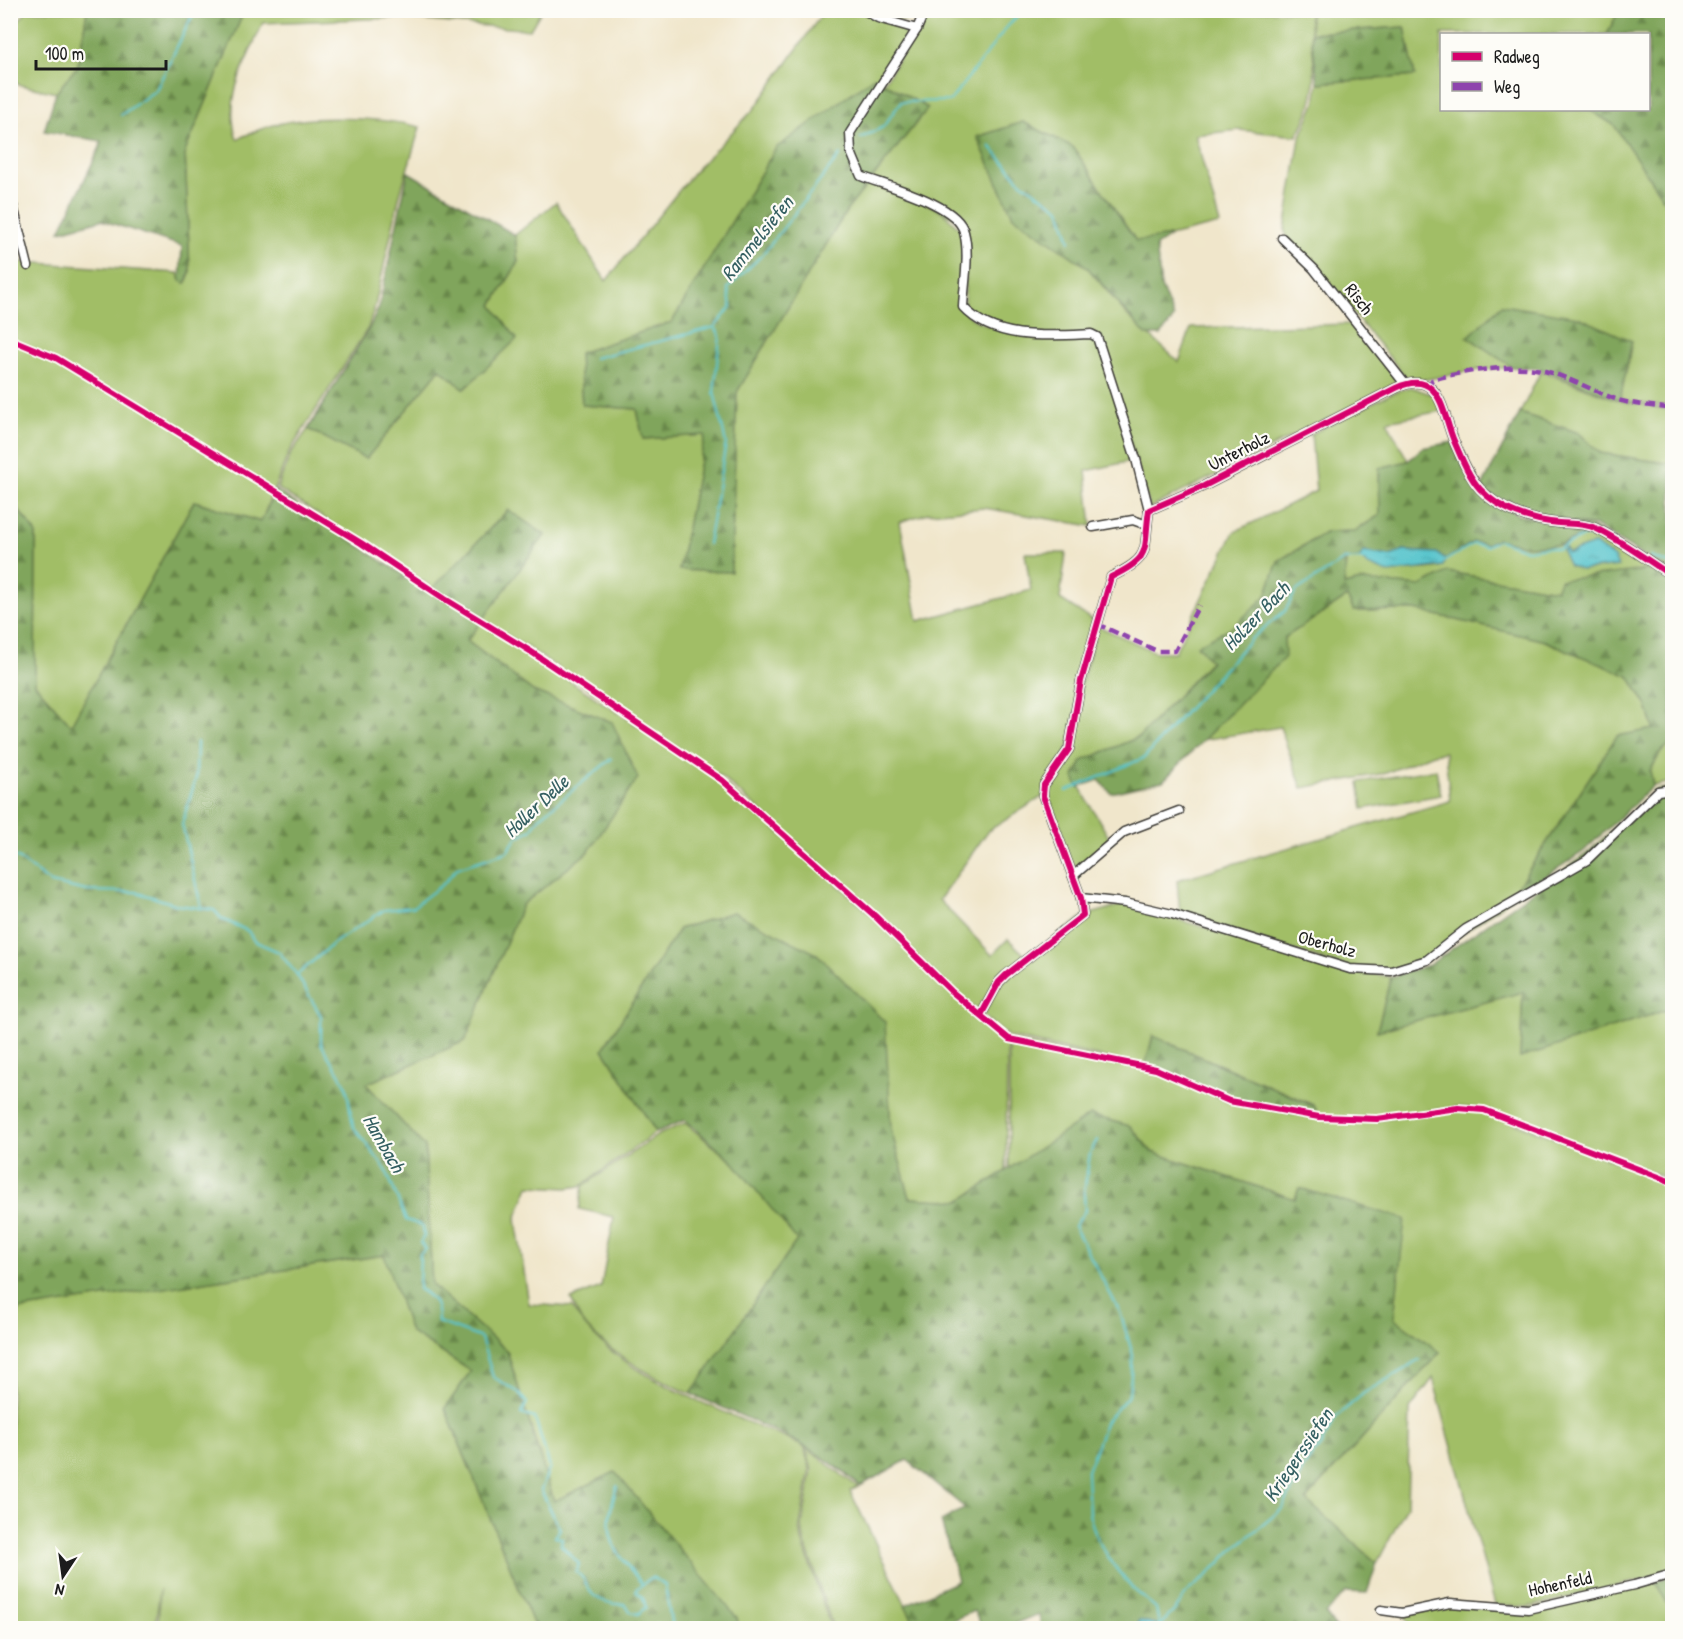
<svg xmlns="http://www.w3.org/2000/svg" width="1683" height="1639" viewBox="0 0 1683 1639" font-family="'Patrick Hand',sans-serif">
  <defs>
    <pattern id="forest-firs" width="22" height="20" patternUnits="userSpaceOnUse" patternTransform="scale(1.5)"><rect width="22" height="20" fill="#80a55b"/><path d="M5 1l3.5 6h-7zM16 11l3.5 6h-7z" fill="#68864a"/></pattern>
    <pattern id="water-ripples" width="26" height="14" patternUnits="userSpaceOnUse" patternTransform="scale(1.5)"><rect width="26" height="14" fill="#57c4cc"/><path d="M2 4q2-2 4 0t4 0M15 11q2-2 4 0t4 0" fill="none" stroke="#4ba8af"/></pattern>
  </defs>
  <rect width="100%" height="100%" fill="#fdfcf7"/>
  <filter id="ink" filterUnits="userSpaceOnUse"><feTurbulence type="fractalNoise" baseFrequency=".0167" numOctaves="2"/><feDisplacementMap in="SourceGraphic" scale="12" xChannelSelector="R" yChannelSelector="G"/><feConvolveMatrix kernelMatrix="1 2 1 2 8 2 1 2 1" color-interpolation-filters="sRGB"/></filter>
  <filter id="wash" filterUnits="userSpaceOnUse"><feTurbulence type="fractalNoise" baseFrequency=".008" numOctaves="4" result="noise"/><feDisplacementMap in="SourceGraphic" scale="24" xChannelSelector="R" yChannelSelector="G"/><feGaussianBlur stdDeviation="1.35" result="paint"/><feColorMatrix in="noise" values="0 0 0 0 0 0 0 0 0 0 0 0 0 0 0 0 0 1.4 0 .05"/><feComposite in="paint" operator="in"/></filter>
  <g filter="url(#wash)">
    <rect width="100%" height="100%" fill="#f0e6cb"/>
    <g fill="#a1be66" stroke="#5e6d41" stroke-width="1.5">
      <polygon points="27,11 87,11 78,65 56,93 20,85 11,80 11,29"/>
      <path d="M244,11H541L530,30L396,18L263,23C246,62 223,97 237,139C247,135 257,130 267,127C306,114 381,117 420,127L400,194L375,306L368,328L289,452L261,522L194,501L71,725L35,684L36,532L11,501L10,261L178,273L180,280L186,283L190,273L185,152Z"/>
      <path d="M824,11H861L902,29L907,38L881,81L776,148L672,322L579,353L582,405L637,409L643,439L705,435L679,570L731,572L737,392L847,210L870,181L937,207L963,231C963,247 959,294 962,306C971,337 1070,336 1097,338L1136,460L1086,471L1092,526L984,508L928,513L900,522L918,621L1031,590L1025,553H1066L1060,599L1097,623L1068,749L1042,797L988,831L939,900L992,955L1008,939L1028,958L1005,973L979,1012L952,990L815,859L724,779L528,648L482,620L545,535L508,510L433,588L277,488L291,453L308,429L366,458L440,369L464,389L516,339L492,305L518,263L515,235L556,202L606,281L694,172L755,108Z"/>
      <path d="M868,11H923C908,29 887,17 868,11Z"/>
      <path d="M928,11H1309C1312,64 1325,86 1297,136L1239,130L1195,135L1220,224L1152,240L1136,241L1073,147L1023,122L977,137L1013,216L1087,267L1127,315L1179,362L1191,328L1355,324L1399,381L1397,384L1150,508L1099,337C1057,334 995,340 964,306L967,247L961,220L872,179L928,108L884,83Z"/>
      <polygon points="1310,11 1619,11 1607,34 1442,34 1442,110 1590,110 1614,125 1670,208 1672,208 1672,407 1620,400 1632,342 1468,337 1512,367 1470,371 1418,381 1405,376 1319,272 1286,237 1285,230 1300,138 1315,103 1318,83 1414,76 1405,27 1311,33"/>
      <polygon points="1541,371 1620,401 1672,410 1672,464 1600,453 1579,433 1520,413"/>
      <polygon points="1411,387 1434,395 1442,411 1387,421 1408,461 1379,468 1380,515 1355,531 1326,532 1278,561 1266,596 1234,627 1198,645 1211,660 1139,737 1082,761 1074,777 1111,841 1074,874 1044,795 1045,786 1070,749 1082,682 1098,626 1155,652 1175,652 1234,532 1316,491 1311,434 1392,393"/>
      <path d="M1585,535L1608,538L1654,569L1556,590L1448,572L1421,586L1361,581L1344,585L1346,560L1360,558C1379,574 1388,570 1410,569C1422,569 1432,570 1443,566L1445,560L1473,542L1487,544L1497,539L1527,546L1560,545L1569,566C1582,570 1594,567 1609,567L1568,553L1562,545Z"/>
      <polygon points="1347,597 1354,611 1415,610 1545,641 1629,676 1647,706 1654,730 1617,736 1509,900 1426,960 1392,972 1350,968 1180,914 1177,880 1450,801 1445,752 1433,754 1386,773 1302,788 1280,727 1203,740 1284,657 1284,638"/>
      <path d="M481,622L721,781L873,916L950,992L1007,1039L1006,1171L960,1201L910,1198L891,1130L884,1022L817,954L733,912L679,929L603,1049L656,1132L581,1186L567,1188L529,1186L516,1219L529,1304L572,1307C611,1378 734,1412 804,1447L810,1469L800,1526L802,1540L831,1628H739L737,1617L554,1501L507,1351L432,1285L425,1147L366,1084L465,1041L522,905L589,851L611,722L533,691L467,641Z"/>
      <polygon points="1672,742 1672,782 1653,786 1650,771 1661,752"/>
      <polygon points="1436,769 1441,795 1363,809 1359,782"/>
      <polygon points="1125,904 1351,970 1391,977 1377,1031 1523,992 1520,1058 1672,1008 1672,1180 1484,1109 1457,1107 1377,1118 1319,1116 1314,1105 1153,1036 1145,1066 1009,1037 982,1015 1000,983 1084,916"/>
      <polygon points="1009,1040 1155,1070 1229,1102 1318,1118 1377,1120 1458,1109 1483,1111 1672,1183 1672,1573 1528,1607 1495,1605 1433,1378 1410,1409 1407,1506 1377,1563 1306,1500 1440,1352 1394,1318 1299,1188 1295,1199 1152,1152 1130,1126 1009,1169"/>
      <path d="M685,1123L735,1164L798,1240L691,1394C655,1378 611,1355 584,1324C578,1317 575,1307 571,1299L601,1287L614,1217L579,1209L583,1186L658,1135Z"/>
      <polygon points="385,1255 410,1332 471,1371 445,1408 535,1628 158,1628 160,1589 155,1628 11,1628 11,1311"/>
      <polygon points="806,1448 858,1487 850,1491 917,1628 833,1628 804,1540 802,1526 812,1470"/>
      <polygon points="1655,1581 1672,1612 1672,1628 1413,1628 1403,1614 1451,1604 1527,1610"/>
    </g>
    <g fill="url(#forest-firs)" stroke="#4e603c" stroke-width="1.5">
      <polygon points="87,11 244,11 185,152 190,273 185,283 180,281 182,246 101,220 60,231 100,147 101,141 44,131 56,93 78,65"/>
      <polygon points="1619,11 1672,11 1672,208 1670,209 1614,125 1590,110 1648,110 1648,34 1607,34"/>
      <polygon points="1405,27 1415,76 1318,83 1311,33"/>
      <polygon points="874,77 928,108 847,210 737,392 731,572 679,570 705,435 643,439 637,409 582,405 579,353 672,322 776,148"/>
      <polygon points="1023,122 1073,147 1136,241 1171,236 1156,246 1161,287 1174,318 1161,335 1146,335 1087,267 1013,216 977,137"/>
      <polygon points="408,172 515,235 518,263 492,305 517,339 464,389 440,369 366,459 308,429 369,329 379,307"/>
      <polygon points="1502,305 1578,317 1632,341 1620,400 1542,369 1512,367 1468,337"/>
      <polygon points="1520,413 1579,433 1600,453 1672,464 1672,574 1594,525 1545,521 1494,500 1482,487"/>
      <polygon points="1452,442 1471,480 1518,515 1592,527 1607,537 1585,535 1560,545 1527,546 1497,539 1487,544 1473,542 1445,560 1436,553 1404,551 1390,556 1363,552 1360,558 1346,560 1344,585 1361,581 1421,586 1447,572 1556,590 1560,580 1654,569 1672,580 1672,742 1661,752 1650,771 1653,786 1583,852 1509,900 1617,736 1654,729 1647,706 1629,676 1545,641 1415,610 1354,611 1347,597 1284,638 1285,657 1163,781 1111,793 1099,780 1078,787 1074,777 1082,761 1139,737 1211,661 1197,645 1234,626 1266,596 1278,561 1327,532 1355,531 1380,515 1379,468 1408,461 1422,448"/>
      <polygon points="275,490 429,592 508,510 545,535 467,641 533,691 612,722 638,778 589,851 522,905 465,1041 366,1084 425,1147 432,1285 507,1351 554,1501 615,1472 737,1618 739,1628 535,1628 445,1408 471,1371 410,1332 384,1255 11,1311 11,501 36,532 35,684 71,725 194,501 261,522"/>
      <polygon points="1672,787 1672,1008 1520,1058 1523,992 1377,1031 1391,977 1429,965 1586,854 1656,790"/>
      <path d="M733,912L817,954L885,1022L891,1130L910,1198L960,1201L1090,1115L1130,1126L1152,1152L1295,1199L1299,1188L1405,1219L1394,1318L1440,1352L1306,1500L1377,1563L1367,1593L1346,1592L1325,1614L1336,1628H1041L1039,1614L1003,1628H983L974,1611L934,1628H917L905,1605L958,1581L941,1521L965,1508L907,1460L860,1486C810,1441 752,1421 691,1394L797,1240L733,1162L685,1120L656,1132L603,1049L679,929Z"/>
      <polygon points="1153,1036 1314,1106 1319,1116 1230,1100 1145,1066"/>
      <polygon points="1672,1576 1672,1612 1655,1581"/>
    </g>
    <g fill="url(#water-ripples)" stroke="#3a7074" stroke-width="1.5">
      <polygon points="1595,544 1614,558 1618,566 1581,570 1569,566 1562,551 1564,548 1568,553"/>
      <polygon points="1404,551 1437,553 1445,560 1443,566 1388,573 1368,565 1360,558 1363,552 1390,556"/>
      <polygon points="1139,1620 1155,1624 1161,1628 1136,1628"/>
    </g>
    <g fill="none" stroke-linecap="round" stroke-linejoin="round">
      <g stroke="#57c4cc" stroke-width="2">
        <polyline points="121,115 156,90 195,10"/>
        <polyline points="861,138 883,127 901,102 950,101 1007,27 1023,10"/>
        <polyline points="990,146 1021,182 1060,209 1070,241"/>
        <polyline points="594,358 715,327 731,307 728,288 763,254 840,155"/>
        <polyline points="708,544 726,443 714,392 720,336 715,327"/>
        <polyline points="1650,557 1672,565"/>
        <polyline points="1443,562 1473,544 1486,546 1498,540 1527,550 1548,547 1558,549 1585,536 1609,539 1631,558"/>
        <polyline points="197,742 196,778 182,824 201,906"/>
        <polyline points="1066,791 1144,758 1252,638 1285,611 1296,591 1344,560 1362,559"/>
        <path d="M10,856L18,858L51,883L87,891L136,892L178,905L214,910L222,919L248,931L254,941L279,952L297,975L321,1016V1044L346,1085L353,1126L386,1170L406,1220L423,1226L424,1236L420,1243L426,1249L420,1254L419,1289C434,1297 438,1305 438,1322L481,1338L493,1377L518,1392L527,1403L521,1414L535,1418L550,1467L541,1490L560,1529L555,1537L562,1538L561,1545L579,1564L576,1572C585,1577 585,1584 590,1591C596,1601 614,1605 624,1604L631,1612L638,1614L646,1607L643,1598L635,1590L652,1577L665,1585L672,1628"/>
        <polyline points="297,975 334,943 384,910 413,907 444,883 457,868 507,852 517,837 531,830 540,817 611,759"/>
        <polyline points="1097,1140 1090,1153 1084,1193 1085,1211 1074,1226 1120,1312 1133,1355 1129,1395 1106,1421 1087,1471 1089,1514 1097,1539 1114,1566 1132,1588 1156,1608 1159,1624"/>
        <path d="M617,1486C601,1538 611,1545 643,1585"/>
        <polyline points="1157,1628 1176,1609 1188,1591 1207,1576 1232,1550 1282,1509 1307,1462 1321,1445 1336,1417 1364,1393 1420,1360"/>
      </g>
    </g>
  </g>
  <g filter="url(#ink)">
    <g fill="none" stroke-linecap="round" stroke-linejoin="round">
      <g stroke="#3c3a36" stroke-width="11">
        <g id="minor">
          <polyline points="864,10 878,18 917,29 925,10"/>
          <path d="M917,29L850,133L851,152L861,176C886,186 958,204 964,232C970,255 964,283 963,307C994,341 1049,336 1091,334L1097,337L1136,459L1149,510"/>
          <polyline points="10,194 28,266"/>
          <polyline points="1282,238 1314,269 1405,384"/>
          <polyline points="1093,527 1133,520 1147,525"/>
          <polyline points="1073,876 1124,832 1179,811"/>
          <polyline points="1081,898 1125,903 1172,914 1350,969 1391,971 1427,960 1466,929 1587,860 1658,791 1672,789"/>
          <path d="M981,1015L999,982L1006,975L1083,915L1081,898L1043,796L1044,785L1069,749L1081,681L1111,577C1153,557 1143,551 1149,510L1204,486L1396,388C1441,367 1442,413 1454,441C1461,457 1469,477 1480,489C1499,510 1532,521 1559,523C1569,524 1585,523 1595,528C1622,541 1647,560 1672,576"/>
          <polyline points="1381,1610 1402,1613 1450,1603 1528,1609 1634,1585 1672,1574"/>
        </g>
      </g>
      <use href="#minor" stroke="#fff" stroke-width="8"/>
      <g stroke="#8e44ad" stroke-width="4.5" stroke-dasharray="9 4.5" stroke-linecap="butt">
        <path d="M1428,387L1432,380C1460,371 1513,364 1541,370C1567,376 1593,391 1618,400C1635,405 1655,406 1672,409"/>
        <polyline points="1097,624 1157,651 1175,651 1199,605"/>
      </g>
      <g stroke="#fdfcf7" stroke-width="10">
        <g id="cycleway">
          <polyline points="10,339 56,358 361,543 445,599 530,651 722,780 875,916 951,991 1009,1039 1156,1069 1229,1101 1319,1117 1377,1119 1458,1108 1484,1110 1672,1182"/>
          <path d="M981,1015L999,982L1006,975L1083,915L1081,898L1043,796L1044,785L1069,749L1081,681L1111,577C1153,557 1143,551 1149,510L1204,486L1396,388C1441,367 1442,413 1454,441C1461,457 1469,477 1480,489C1499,510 1532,521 1559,523C1569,524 1585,523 1595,528C1622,541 1647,560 1672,576"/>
        </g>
      </g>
      <use href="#cycleway" stroke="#d6006c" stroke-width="6"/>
    </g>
  </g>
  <g text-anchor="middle" stroke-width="4.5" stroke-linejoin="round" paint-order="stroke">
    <g font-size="18" fill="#1c1c1c" stroke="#fdfcf7">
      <text transform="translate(1359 299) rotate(52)" y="6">Risch</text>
      <text transform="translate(1239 451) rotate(-27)" y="6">Unterholz</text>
      <text transform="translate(1327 944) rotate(15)" y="6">Oberholz</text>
      <text transform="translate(1560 1584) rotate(-12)" y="6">Hohenfeld</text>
    </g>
    <g font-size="20" font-style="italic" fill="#345f62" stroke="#fdfcf7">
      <text transform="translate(757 238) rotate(-51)" y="7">Rammelsiefen</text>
      <text transform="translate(1256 616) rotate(-46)" y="7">Holzer Bach</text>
      <text transform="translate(536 806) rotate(-43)" y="7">Holler Delle</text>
      <text transform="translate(384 1143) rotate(60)" y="7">Hambach</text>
      <text transform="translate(1298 1455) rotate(-56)" y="7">Kriegerssiefen</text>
    </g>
  </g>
  <rect width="1683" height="1639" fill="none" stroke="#fdfcf7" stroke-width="36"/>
  <rect x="1440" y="33" width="210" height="78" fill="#fdfcf7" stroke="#a3a29f" stroke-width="1.5"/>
  <rect x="1452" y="52" width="30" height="9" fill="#d6006c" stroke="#a3a29f" stroke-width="1.5"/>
  <text x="1494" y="63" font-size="18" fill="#1c1c1c">Radweg</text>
  <rect x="1452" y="82" width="30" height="9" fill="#8e44ad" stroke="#a3a29f" stroke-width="1.5"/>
  <text x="1494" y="93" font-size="18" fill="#1c1c1c">Weg</text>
  <g transform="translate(63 1576) rotate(193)" stroke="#fdfcf7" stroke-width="4.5" paint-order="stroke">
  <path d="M0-4.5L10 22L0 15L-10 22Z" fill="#1c1c1c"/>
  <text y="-9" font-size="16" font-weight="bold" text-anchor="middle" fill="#1c1c1c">N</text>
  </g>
  <path d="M36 60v9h130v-9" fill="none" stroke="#1c1c1c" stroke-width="3"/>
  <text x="45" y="60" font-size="18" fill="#1c1c1c" stroke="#fdfcf7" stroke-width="4.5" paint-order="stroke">100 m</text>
</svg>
